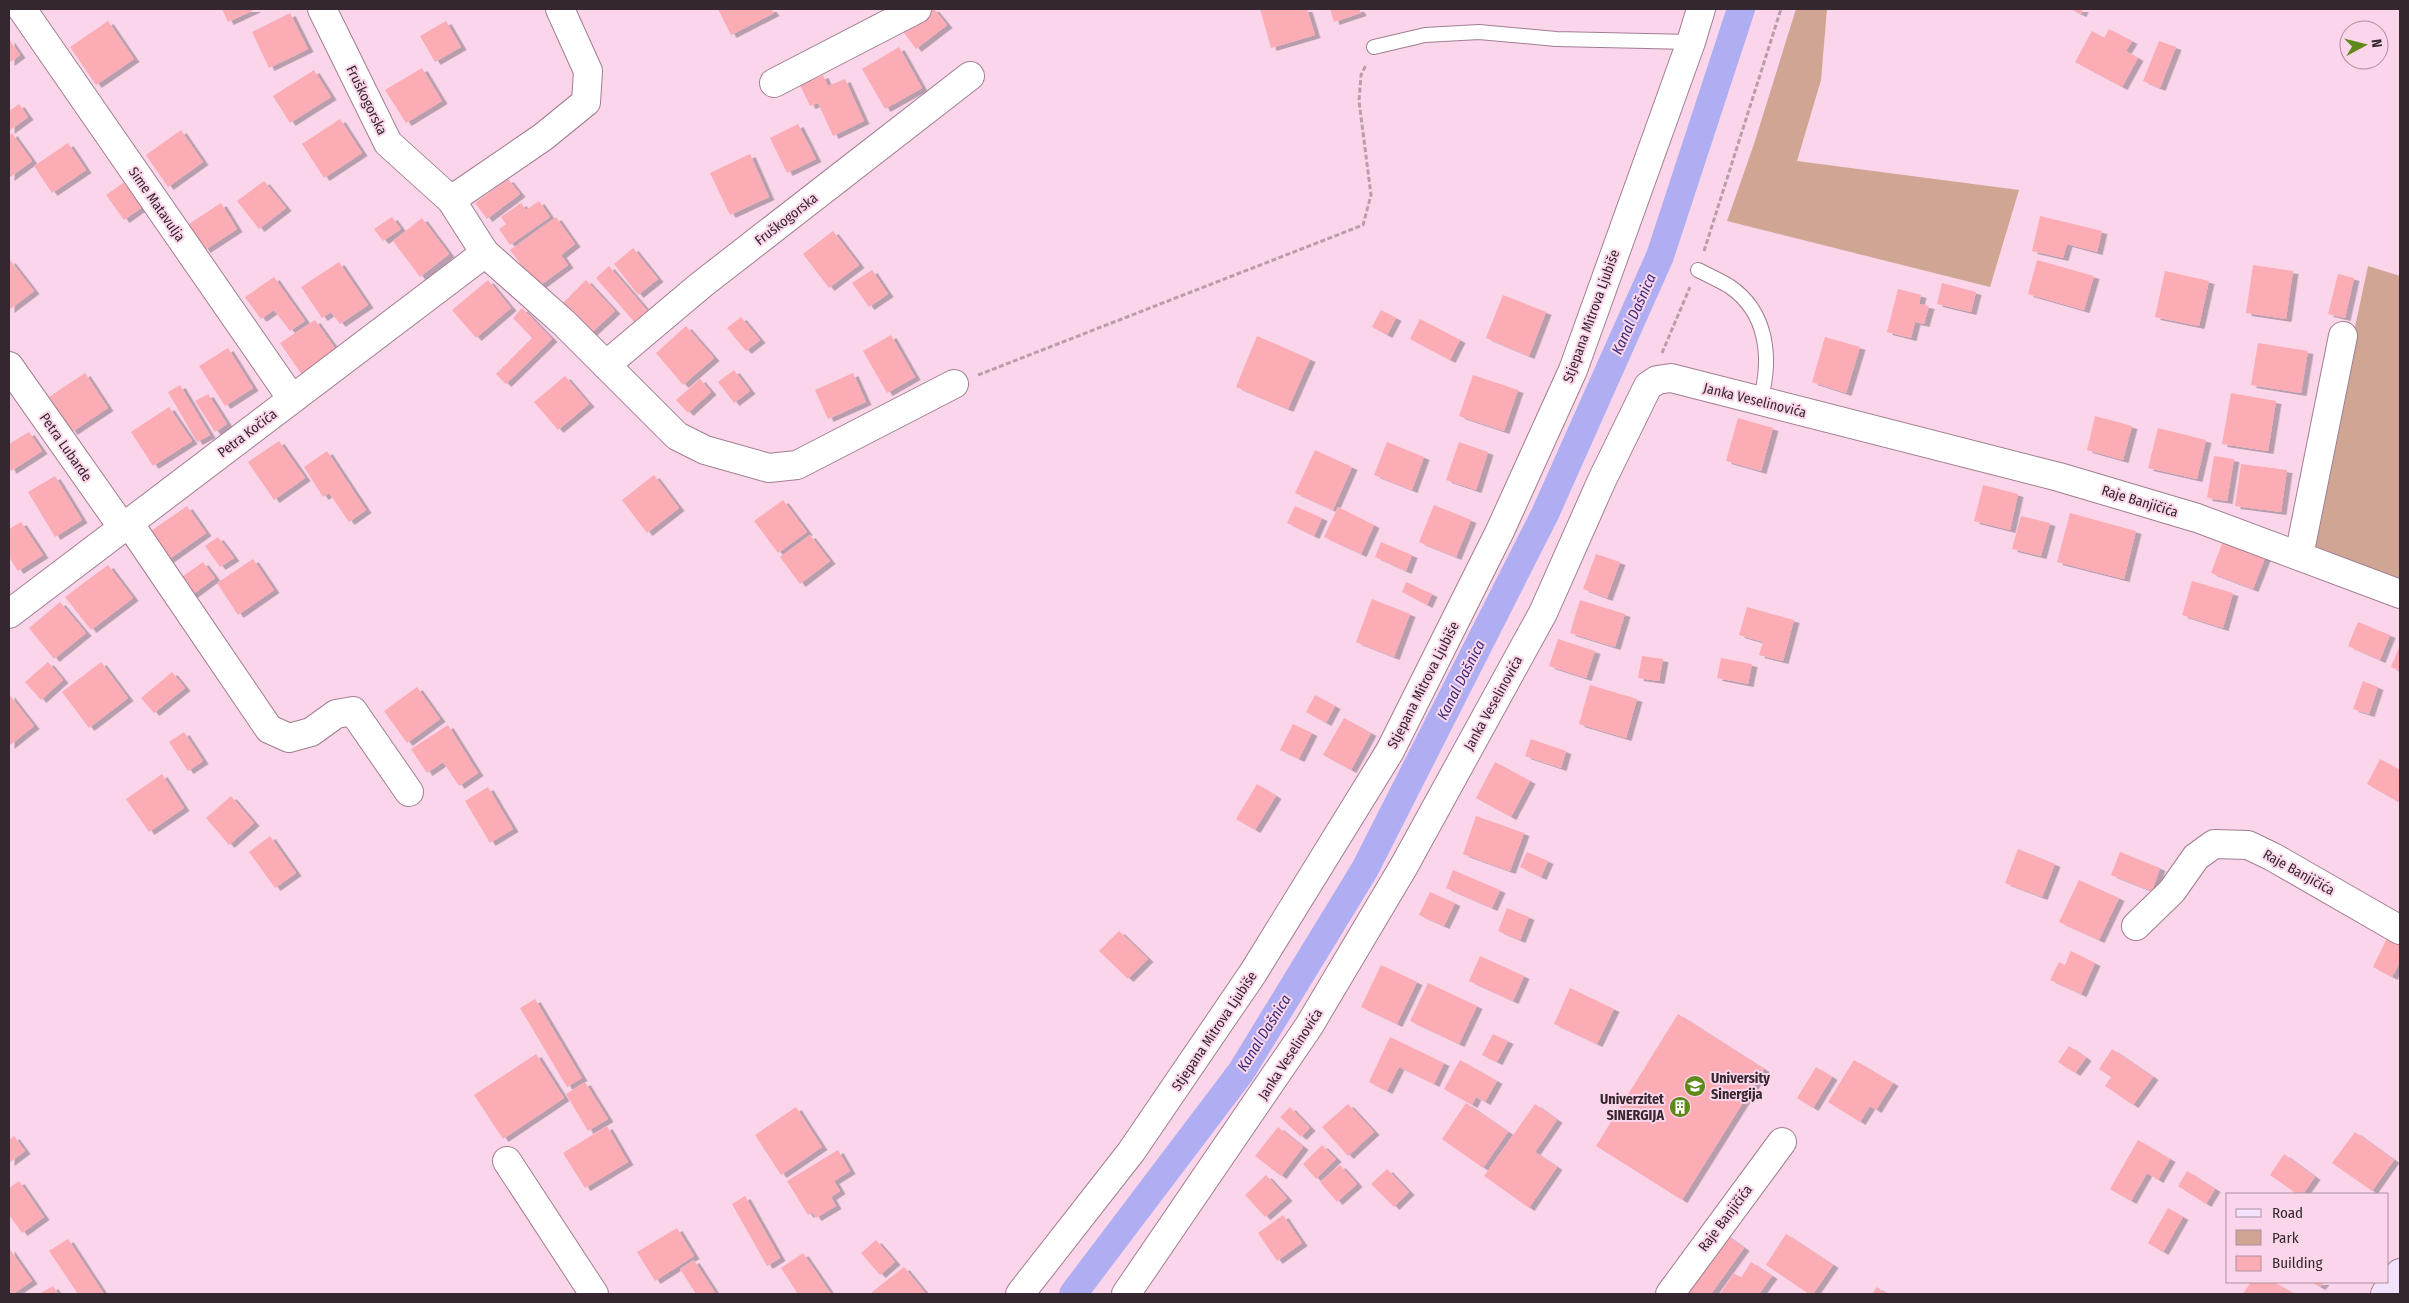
<svg xmlns="http://www.w3.org/2000/svg" width="2409" height="1303" viewBox="0 0 2409 1303" font-family="'Fira Sans Condensed',sans-serif">
  <defs>
    <filter id="shadow"><feDropShadow dx="5.5" dy="3" stdDeviation="0" flood-color="#0004"/></filter>
  </defs>
  <rect width="100%" height="100%" fill="#fbd6eb"/>
  <g fill="#d1a594">
    <polygon points="1796,9 1827,9 1821,80 1797,161 2019,190 1990,287 1727,221 1754,144"/>
    <polygon points="2368,266 2400,276 2400,593 2323,559 2309,543"/>
  </g>
  <g fill="none" stroke-linecap="round" stroke-linejoin="round">
    <polyline stroke="#afaef2" stroke-width="28" points="1073,1294 1241,1072 1365,869 1545,514 1660,256 1741,9"/>
  </g>
  <g fill="#fcacb5" filter="url(#shadow)">
    <polygon points="222,9 256,9 228,22"/>
    <polygon points="718,9 771,9 774,13 731,35"/>
    <polygon points="929,9 934,9 947,25 916,49 902,30"/>
    <polygon points="1260,9 1307,9 1315,35 1271,48"/>
    <polygon points="1330,9 1359,9 1361,13 1334,22"/>
    <polygon points="2070,9 2083,9 2081,14"/>
    <polygon points="290,13 308,49 269,68 252,32"/>
    <polygon points="108,21 134,59 96,85 70,47"/>
    <polygon points="446,21 461,47 435,62 420,36"/>
    <polygon points="2109,29 2132,41 2126,51 2138,58 2122,87 2075,62 2092,31 2104,38"/>
    <polygon points="9,39 20,55 9,63"/>
    <polygon points="2159,41 2176,47 2160,88 2143,81"/>
    <polygon points="899,47 922,88 885,109 862,69"/>
    <polygon points="422,68 442,101 406,123 385,90"/>
    <polygon points="314,70 331,97 290,123 273,96"/>
    <polygon points="823,75 828,86 845,79 864,121 833,136 818,103 810,106 800,85"/>
    <polygon points="19,104 28,117 9,131 9,111"/>
    <polygon points="340,119 362,153 324,178 302,144"/>
    <polygon points="798,124 816,159 787,173 770,138"/>
    <polygon points="181,130 203,162 168,187 146,155"/>
    <polygon points="12,133 32,161 9,178 9,136"/>
    <polygon points="68,143 86,170 52,193 34,166"/>
    <polygon points="750,154 769,197 730,215 710,173"/>
    <polygon points="130,178 148,203 124,220 106,195"/>
    <polygon points="508,179 520,194 487,219 475,203"/>
    <polygon points="264,181 286,208 259,229 237,201"/>
    <polygon points="539,201 550,217 510,245 499,229 506,224 501,217 521,203 526,210"/>
    <polygon points="221,203 237,229 205,250 189,224"/>
    <polygon points="2040,216 2102,231 2097,252 2067,244 2063,258 2032,251"/>
    <polygon points="392,217 401,229 383,241 374,229"/>
    <polygon points="556,217 575,244 561,255 568,265 538,287 510,250"/>
    <polygon points="422,218 449,254 420,277 393,241"/>
    <polygon points="833,231 859,265 829,288 803,254"/>
    <polygon points="633,248 658,279 638,295 614,264"/>
    <polygon points="10,260 34,291 9,310 9,261"/>
    <polygon points="2037,260 2094,276 2084,310 2028,294"/>
    <polygon points="339,262 368,305 340,324 331,312 322,318 301,287"/>
    <polygon points="2253,265 2293,271 2286,319 2246,313"/>
    <polygon points="609,266 650,314 637,325 596,278"/>
    <polygon points="872,270 888,294 869,307 852,283"/>
    <polygon points="2165,271 2209,281 2199,326 2155,317"/>
    <polygon points="2338,274 2354,278 2345,318 2328,314"/>
    <polygon points="274,277 305,321 290,331 274,310 261,319 245,297"/>
    <polygon points="488,280 511,308 476,338 452,310"/>
    <polygon points="586,280 615,311 589,335 561,305"/>
    <polygon points="1942,283 1976,292 1971,312 1937,304"/>
    <polygon points="1898,289 1921,295 1919,304 1929,306 1924,324 1915,322 1911,338 1887,332"/>
    <polygon points="1503,295 1546,312 1529,356 1486,338"/>
    <polygon points="522,308 552,339 506,384 496,374 532,338 513,318"/>
    <polygon points="1381,310 1396,318 1387,335 1372,327"/>
    <polygon points="741,317 760,340 746,351 727,328"/>
    <polygon points="1420,319 1460,340 1450,360 1410,339"/>
    <polygon points="315,320 337,351 302,375 280,343"/>
    <polygon points="686,326 714,358 683,385 656,353"/>
    <polygon points="891,335 915,377 887,393 863,351"/>
    <polygon points="1257,336 1310,359 1288,409 1236,387"/>
    <polygon points="1825,337 1860,347 1846,393 1812,382"/>
    <polygon points="2258,343 2308,351 2301,393 2251,385"/>
    <polygon points="228,348 253,388 225,406 199,366"/>
    <polygon points="734,370 750,391 734,403 718,382"/>
    <polygon points="85,373 108,408 72,432 49,397"/>
    <polygon points="853,373 866,402 828,419 815,390"/>
    <polygon points="1473,375 1518,390 1504,431 1459,416"/>
    <polygon points="565,376 589,404 558,430 534,402"/>
    <polygon points="700,379 711,392 688,413 676,400"/>
    <polygon points="180,385 210,435 197,442 168,392"/>
    <polygon points="2231,393 2276,401 2268,451 2222,444"/>
    <polygon points="208,394 227,424 215,432 195,401"/>
    <polygon points="169,407 192,441 153,466 131,432"/>
    <polygon points="2095,416 2132,426 2123,460 2087,450"/>
    <polygon points="1738,418 1773,428 1761,471 1726,461"/>
    <polygon points="2158,428 2206,440 2197,479 2148,468"/>
    <polygon points="29,432 42,451 11,471 9,467 9,444"/>
    <polygon points="279,441 305,478 274,500 248,462"/>
    <polygon points="1387,442 1424,457 1412,490 1374,475"/>
    <polygon points="1459,442 1488,452 1476,490 1446,480"/>
    <polygon points="1315,450 1352,467 1333,510 1295,493"/>
    <polygon points="327,451 366,510 349,522 329,493 323,497 304,467"/>
    <polygon points="2214,456 2234,459 2227,501 2207,498"/>
    <polygon points="2241,464 2287,470 2281,512 2235,506"/>
    <polygon points="654,475 679,508 647,533 622,500"/>
    <polygon points="55,476 82,520 55,537 28,492"/>
    <polygon points="1983,485 2018,494 2010,530 1974,521"/>
    <polygon points="783,500 807,532 778,553 754,521"/>
    <polygon points="1434,505 1471,520 1456,557 1419,542"/>
    <polygon points="187,506 206,533 168,560 148,533"/>
    <polygon points="1295,506 1322,518 1314,536 1287,523"/>
    <polygon points="1338,507 1374,525 1361,554 1324,537"/>
    <polygon points="2070,513 2136,531 2124,579 2057,562"/>
    <polygon points="2021,516 2050,523 2041,556 2012,549"/>
    <polygon points="21,522 43,555 18,571 9,557 9,529"/>
    <polygon points="810,535 830,561 800,584 780,557"/>
    <polygon points="218,537 234,558 220,567 205,546"/>
    <polygon points="2224,538 2267,553 2253,589 2211,573"/>
    <polygon points="1381,542 1412,555 1406,571 1375,557"/>
    <polygon points="1596,554 1620,562 1607,598 1583,589"/>
    <polygon points="253,559 274,590 238,615 217,583"/>
    <polygon points="203,562 215,578 188,598 176,581"/>
    <polygon points="108,565 133,598 91,630 65,597"/>
    <polygon points="2192,581 2233,593 2223,628 2182,615"/>
    <polygon points="1406,582 1432,594 1427,605 1402,592"/>
    <polygon points="1372,599 1410,614 1394,657 1356,642"/>
    <polygon points="1580,600 1625,614 1615,647 1570,633"/>
    <polygon points="60,602 86,633 54,659 29,628"/>
    <polygon points="1747,607 1794,620 1783,661 1759,655 1763,642 1739,635"/>
    <polygon points="2358,622 2390,635 2380,660 2348,646"/>
    <polygon points="1558,639 1595,651 1586,678 1549,666"/>
    <polygon points="2400,645 2400,671 2391,667"/>
    <polygon points="1642,656 1663,659 1659,681 1638,678"/>
    <polygon points="1721,658 1752,664 1748,684 1717,678"/>
    <polygon points="48,662 63,680 41,700 25,682"/>
    <polygon points="101,662 128,698 89,728 62,692"/>
    <polygon points="172,672 185,688 154,713 141,698"/>
    <polygon points="2363,681 2378,687 2369,714 2353,709"/>
    <polygon points="1590,685 1637,699 1626,738 1579,724"/>
    <polygon points="417,687 440,719 407,743 384,711"/>
    <polygon points="9,694 34,726 9,746"/>
    <polygon points="1315,695 1335,706 1326,723 1306,712"/>
    <polygon points="1344,718 1371,733 1351,770 1323,755"/>
    <polygon points="1293,724 1312,733 1299,759 1280,750"/>
    <polygon points="448,725 478,773 459,786 443,762 427,773 411,749"/>
    <polygon points="184,732 203,761 188,771 169,742"/>
    <polygon points="1531,739 1566,751 1561,768 1525,756"/>
    <polygon points="2380,759 2400,770 2400,803 2367,784"/>
    <polygon points="1495,762 1530,781 1511,817 1476,798"/>
    <polygon points="162,774 184,808 149,832 126,799"/>
    <polygon points="1257,784 1276,796 1255,830 1236,819"/>
    <polygon points="488,787 513,829 490,843 465,801"/>
    <polygon points="231,796 254,823 229,845 206,818"/>
    <polygon points="1476,816 1524,833 1510,871 1463,854"/>
    <polygon points="270,836 296,873 275,888 249,852"/>
    <polygon points="2018,849 2055,864 2042,897 2005,883"/>
    <polygon points="1527,852 1548,861 1541,877 1520,867"/>
    <polygon points="2120,852 2160,868 2152,891 2111,875"/>
    <polygon points="1453,870 1500,890 1492,908 1446,888"/>
    <polygon points="2079,880 2119,898 2099,940 2059,922"/>
    <polygon points="1430,892 1455,903 1444,926 1419,915"/>
    <polygon points="1507,908 1529,917 1520,940 1498,931"/>
    <polygon points="1119,931 1148,959 1128,979 1099,951"/>
    <polygon points="2388,936 2400,943 2400,962 2392,977 2373,967"/>
    <polygon points="2071,951 2095,963 2081,994 2050,980 2059,962 2065,965"/>
    <polygon points="1480,956 1524,976 1513,1001 1469,981"/>
    <polygon points="1381,965 1417,982 1397,1024 1361,1007"/>
    <polygon points="1428,983 1477,1006 1459,1044 1410,1021"/>
    <polygon points="1570,988 1614,1009 1597,1044 1554,1024"/>
    <polygon points="535,999 582,1078 567,1087 520,1008"/>
    <polygon points="1678,1014 1764,1069 1682,1200 1596,1146"/>
    <polygon points="1493,1034 1508,1041 1497,1062 1482,1055"/>
    <polygon points="1390,1037 1444,1063 1434,1084 1399,1067 1387,1091 1369,1082"/>
    <polygon points="2069,1046 2086,1058 2075,1073 2058,1062"/>
    <polygon points="2112,1049 2153,1077 2133,1105 2105,1086 2111,1077 2099,1069"/>
    <polygon points="536,1054 564,1098 503,1139 474,1095"/>
    <polygon points="1460,1060 1497,1081 1485,1102 1476,1097 1472,1105 1444,1089"/>
    <polygon points="1854,1060 1893,1083 1876,1110 1870,1106 1860,1122 1828,1102"/>
    <polygon points="1816,1067 1832,1077 1813,1108 1797,1098"/>
    <polygon points="585,1082 608,1119 588,1131 566,1094"/>
    <polygon points="1466,1103 1508,1132 1483,1168 1442,1139"/>
    <polygon points="1348,1104 1374,1132 1348,1156 1322,1127"/>
    <polygon points="1535,1104 1557,1120 1535,1152 1557,1167 1529,1208 1484,1176"/>
    <polygon points="796,1107 822,1147 781,1175 755,1135"/>
    <polygon points="1290,1107 1310,1128 1301,1137 1280,1117"/>
    <polygon points="607,1126 628,1162 585,1188 563,1153"/>
    <polygon points="1278,1127 1303,1147 1281,1176 1255,1156"/>
    <polygon points="2355,1132 2394,1160 2372,1191 2332,1163"/>
    <polygon points="14,1136 25,1151 9,1163 9,1140"/>
    <polygon points="2138,1140 2170,1159 2158,1180 2147,1173 2131,1201 2110,1189"/>
    <polygon points="1322,1145 1336,1159 1316,1179 1303,1164"/>
    <polygon points="838,1150 850,1171 834,1181 840,1191 831,1197 836,1206 816,1218 812,1212 808,1215 787,1181"/>
    <polygon points="2284,1154 2315,1177 2303,1194 2297,1194 2270,1175"/>
    <polygon points="1340,1165 1357,1184 1337,1202 1320,1182"/>
    <polygon points="1387,1169 1409,1192 1394,1207 1371,1184"/>
    <polygon points="2187,1171 2215,1189 2206,1204 2178,1186"/>
    <polygon points="1266,1175 1287,1198 1265,1217 1245,1195"/>
    <polygon points="19,1181 44,1217 22,1233 9,1215 9,1188"/>
    <polygon points="745,1196 780,1258 767,1266 732,1204"/>
    <polygon points="2168,1208 2183,1217 2163,1252 2148,1243"/>
    <polygon points="1283,1215 1302,1243 1277,1261 1258,1233"/>
    <polygon points="677,1228 694,1256 655,1281 637,1252"/>
    <polygon points="1722,1232 1744,1248 1711,1294 1678,1294"/>
    <polygon points="1786,1234 1833,1265 1813,1294 1809,1294 1766,1265"/>
    <polygon points="68,1239 104,1294 78,1294 49,1251"/>
    <polygon points="876,1240 895,1262 880,1275 861,1253"/>
    <polygon points="9,1248 32,1281 13,1294 9,1294"/>
    <polygon points="803,1253 831,1294 798,1294 781,1268"/>
    <polygon points="694,1260 716,1294 696,1294 680,1269"/>
    <polygon points="1751,1262 1772,1276 1759,1294 1720,1294 1734,1273 1741,1278"/>
    <polygon points="904,1267 926,1294 873,1294 872,1292"/>
    <polygon points="2251,1282 2274,1282 2294,1294 2243,1294"/>
    <polygon points="2311,1282 2324,1282 2320,1287"/>
    <polygon points="53,1286 58,1294 39,1294"/>
    <polygon points="1877,1287 1886,1294 1872,1294"/>
  </g>
  <g fill="none" stroke-linecap="round" stroke-linejoin="round">
    <g stroke="#a07e92" stroke-width="16">
      <g id="service">
        <polyline points="1374,47 1425,35 1479,32 1556,39 1691,42"/>
        <path d="M1698,270C1708,275 1719,280 1729,286C1768,312 1772,359 1760,401"/>
      </g>
    </g>
    <g stroke="#a07e92" stroke-width="30">
      <g id="minor">
        <polyline points="22,9 292,399"/>
        <polyline points="322,9 388,143 451,200 485,253 564,323 677,436 705,450 769,468 797,465 954,384"/>
        <polyline points="774,83 917,9"/>
        <polyline points="451,200 543,137 586,102 588,71 560,9"/>
        <polyline points="606,365 701,285 970,76"/>
        <polyline points="9,366 123,528"/>
        <polyline points="129,523 269,729 289,738 311,732 336,714 353,711 409,792"/>
        <polyline points="2299,556 2343,336"/>
        <polyline points="9,614 485,253"/>
        <polyline points="2136,926 2172,891 2196,857 2214,844 2248,845 2273,857 2400,930"/>
        <polyline points="507,1161 594,1294"/>
        <polyline points="1020,1294 1131,1152 1253,973 1390,751 1500,531 1573,370 1691,42 1701,9"/>
        <polyline points="1126,1294 1309,1026 1404,866 1543,613 1602,480 1648,386 1657,380 1671,378 2059,477 2197,518 2400,594"/>
        <polyline points="1670,1294 1782,1142"/>
      </g>
    </g>
    <g stroke="#a07e92" stroke-width="30">
      <polyline id="secondary" points="2385,1294 2400,1273"/>
    </g>
    <g stroke="#ba9cad" stroke-width="3" stroke-dasharray="5 2.5" stroke-linecap="butt">
      <polyline points="1704,251 1781,9"/>
      <polyline points="1662,353 1690,287"/>
      <polyline points="978,375 1363,225 1371,195 1359,101 1361,75 1366,65"/>
    </g>
    <use href="#service" stroke="#fff" stroke-width="14"/>
    <use href="#minor" stroke="#fff" stroke-width="28"/>
    <use href="#secondary" stroke="#f2e2fb" stroke-width="28"/>
  </g>
  <defs>
    <g id="school-disc" transform="scale(1.125)"><circle r="9.5" fill="#5f8918" stroke="#fbd6eb"/><path d="M0-5L7-2L0 1L-7-2ZM-4 1L0 2.5L4 1V4Q0 6-4 4Z" fill="#fff"/></g>
    <g id="building-disc" transform="scale(1.125)"><circle r="9.5" fill="#5f8918" stroke="#fbd6eb"/><path d="M-4-6H4V6H1V3H-1V6H-4ZM-2.5-4.3h1.7v1.8h-1.7ZM.8-4.3h1.7v1.8H.8ZM-2.5-1h1.7V.8h-1.7ZM.8-1h1.7V.8H.8Z" fill="#fff"/></g>
  </defs>
  <g fill-rule="evenodd">
    <use href="#school-disc" x="1695" y="1086"/>
    <use href="#building-disc" x="1680" y="1107"/>
  </g>
  <g text-anchor="middle" stroke-width="4" stroke-linejoin="round" paint-order="stroke">
    <g font-size="14" fill="#35272f" stroke="#fbd6eb">
      <text transform="translate(367 100) rotate(64)" y="5">Fruškogorska</text>
      <text transform="translate(157 204) rotate(55)" y="5">Sime Matavulja</text>
      <text transform="translate(786 219) rotate(-38)" y="5">Fruškogorska</text>
      <text transform="translate(1591 316) rotate(-70)" y="5">Stjepana Mitrova Ljubiše</text>
      <text transform="translate(1755 400) rotate(14)" y="5">Janka Veselinovića</text>
      <text transform="translate(247 433) rotate(-37)" y="5">Petra Kočića</text>
      <text transform="translate(66 447) rotate(55)" y="5">Petra Lubarde</text>
      <text transform="translate(2140 501) rotate(17)" y="5">Raje Banjičića</text>
      <text transform="translate(1423 685) rotate(-63)" y="5">Stjepana Mitrova Ljubiše</text>
      <text transform="translate(1493 703) rotate(-61)" y="5">Janka Veselinovića</text>
      <text transform="translate(2299 872) rotate(29)" y="5">Raje Banjičića</text>
      <text transform="translate(1214 1031) rotate(-56)" y="5">Stjepana Mitrova Ljubiše</text>
      <text transform="translate(1290 1054) rotate(-57)" y="5">Janka Veselinovića</text>
      <text transform="translate(1725 1218) rotate(-53)" y="5">Raje Banjičića</text>
    </g>
    <g font-size="14" font-weight="bold" fill="#35272f" stroke="#fbd6eb" text-anchor="start">
      <text x="1711" y="1083">University<tspan x="1711" dy="16">Sinergija</tspan></text>
      <text x="1664" y="1104" text-anchor="end">Univerzitet<tspan x="1664" dy="16">SINERGIJA</tspan></text>
    </g>
    <g font-size="15" font-style="italic" fill="#372c79" stroke="#fbd6eb">
      <text transform="translate(1634 314) rotate(-66)" y="5">Kanal Dašnica</text>
      <text transform="translate(1461 680) rotate(-63)" y="5">Kanal Dašnica</text>
      <text transform="translate(1264 1033) rotate(-58)" y="5">Kanal Dašnica</text>
    </g>
  </g>
  <rect width="2409" height="1303" fill="none" stroke="#35272f" stroke-width="20"/>
  <rect x="2226" y="1193" width="162" height="90" fill="#fbd6eb" stroke="#ac90a0"/>
  <rect x="2236" y="1209" width="25" height="8" fill="#f2e2fb" stroke="#ac90a0"/>
  <text x="2272" y="1218" font-size="15" fill="#35272f">Road</text>
  <rect x="2236" y="1230" width="25" height="15" fill="#d1a594" stroke="#ac90a0"/>
  <text x="2272" y="1243" font-size="15" fill="#35272f">Park</text>
  <rect x="2236" y="1256" width="25" height="15" fill="#fcacb5" stroke="#ac90a0"/>
  <text x="2272" y="1268" font-size="15" fill="#35272f">Building</text>
  <g transform="translate(2364 45) rotate(83)"><circle r="24" fill="#fbd6eb" stroke="#ac90a0"/>
  <path d="M0-4L9 19L0 12L-9 19Z" fill="#5f8918"/>
  <text y="-8" font-size="14" font-weight="bold" text-anchor="middle" fill="#35272f">N</text>
  </g>
</svg>
